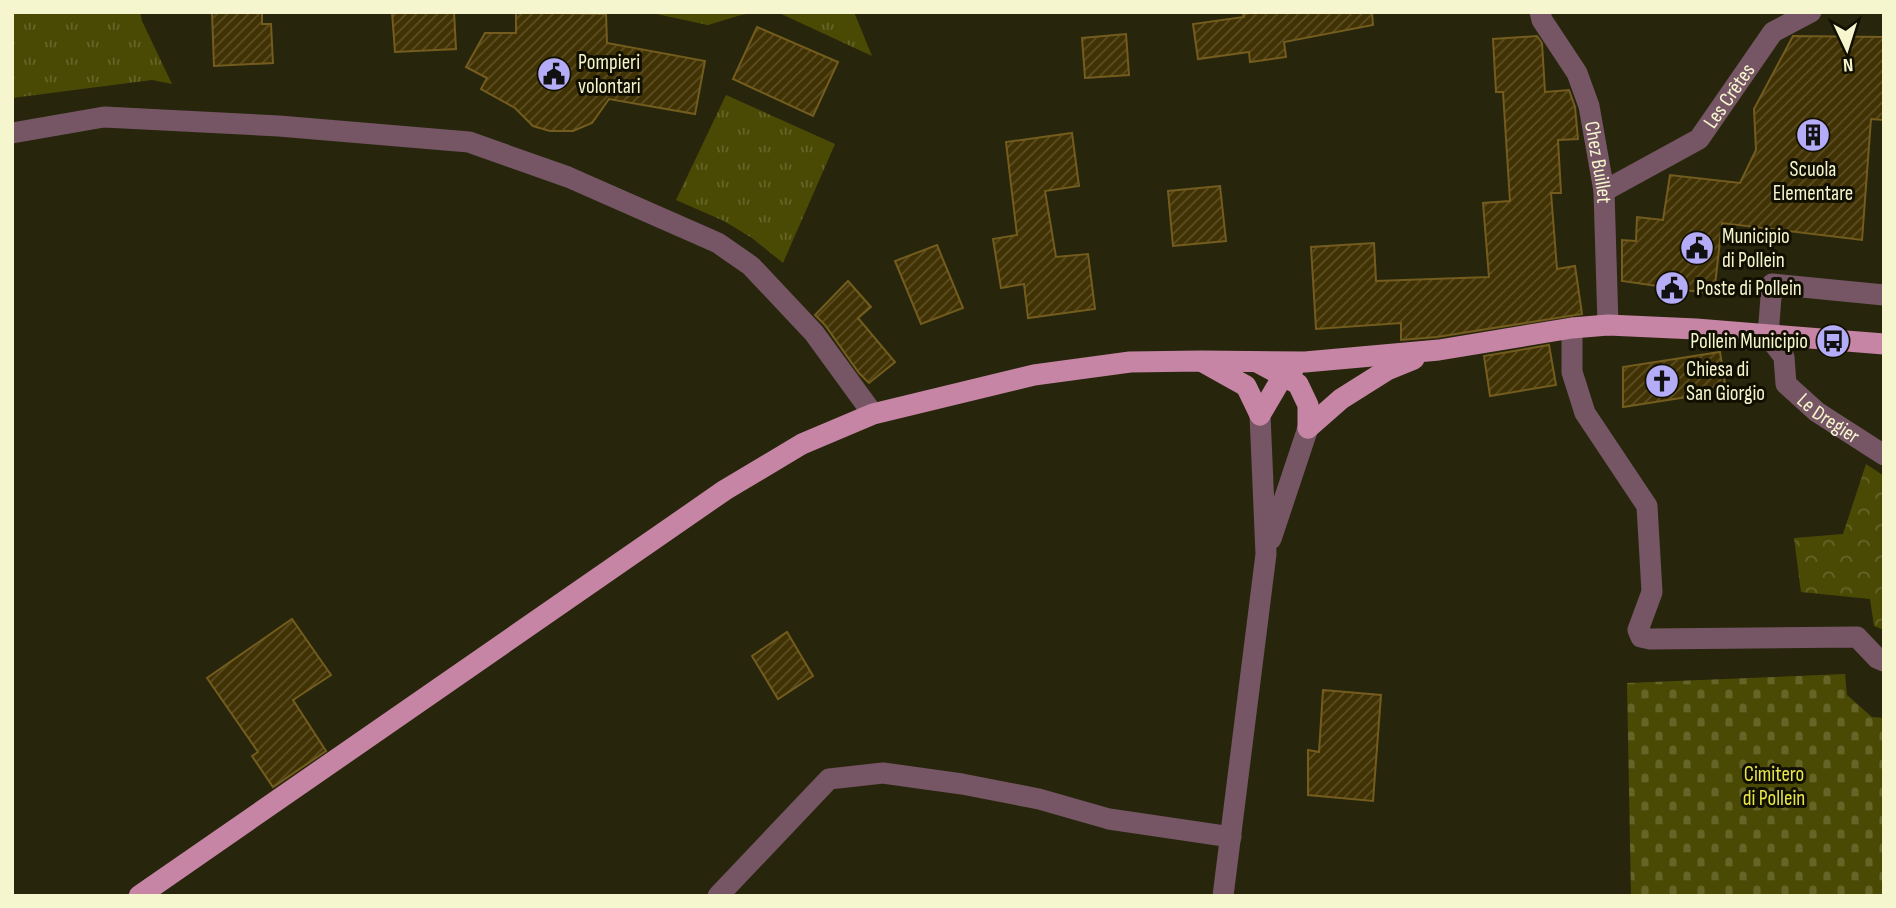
<svg xmlns="http://www.w3.org/2000/svg" width="1896" height="908" viewBox="0 0 1896 908" font-family="'Sofia Sans Condensed',sans-serif">
  <defs>
    <pattern id="grass-tufts" width="24" height="20" patternUnits="userSpaceOnUse" patternTransform="scale(1.75)"><rect width="24" height="20" fill="#4b4a05"/><path d="M3 7l-1-3M5 7V3M7 7l1-3M15 17l-1-3M17 17v-4M19 17l1-3" fill="none" stroke="#666528"/></pattern>
    <pattern id="cemetery-stones" width="16" height="16" patternUnits="userSpaceOnUse" patternTransform="scale(1.75)"><rect width="16" height="16" fill="#4b4a05"/><path d="M2 7V4a2 2 0 0 1 4 0v3zM10 15v-3a2 2 0 0 1 4 0v3z" fill="#666528"/></pattern>
    <pattern id="park-crowns" width="20" height="18" patternUnits="userSpaceOnUse" patternTransform="scale(1.75)"><rect width="20" height="18" fill="#4b4a05"/><path d="M2 6a3 3 0 1 1 6 0M12 15a3 3 0 1 1 6 0" fill="none" stroke="#666528"/></pattern>
    <pattern id="building-hatch" width="6" height="6" patternUnits="userSpaceOnUse" patternTransform="scale(1.75)"><rect width="6" height="6" fill="#413203"/><path d="M-1 1l2-2M0 6l6-6M5 7l2-2" fill="none" stroke="#5d5027"/></pattern>
  </defs>
  <rect width="100%" height="100%" fill="#27260c"/>
  <g fill="url(#grass-tufts)">
    <polygon points="12,12 140,12 142,21 172,84 152,80 12,98"/>
    <polygon points="647,12 758,12 741,15 708,25"/>
    <polygon points="777,12 854,12 872,56"/>
    <polygon points="726,95 835,144 783,263 752,238 724,221 676,200"/>
  </g>
  <polygon fill="url(#cemetery-stones)" points="1845,674 1847,695 1872,717 1884,718 1884,896 1631,896 1627,683"/>
  <polygon fill="url(#park-crowns)" points="1866,464 1884,476 1884,630 1874,626 1870,599 1801,592 1794,538 1843,534"/>
  <g fill="url(#building-hatch)" stroke="#735c1e" stroke-width="2">
    <polygon points="212,12 262,12 262,24 271,24 273,63 214,66"/>
    <polygon points="392,12 454,12 456,49 395,52"/>
    <polygon points="516,12 606,14 607,43 705,61 695,114 609,99 592,123 573,131 550,131 533,126 515,108 481,89 487,78 466,67 485,33 516,33"/>
    <polygon points="1257,12 1372,12 1373,25 1284,42 1286,57 1250,62 1249,52 1198,59 1193,24 1244,17 1243,14"/>
    <polygon points="757,27 838,62 813,116 733,79"/>
    <polygon points="1126,34 1129,75 1085,78 1082,38"/>
    <polygon points="1537,36 1542,43 1545,92 1569,90 1575,107 1578,139 1558,140 1561,193 1551,193 1557,269 1575,266 1582,314 1437,337 1401,340 1401,323 1316,329 1311,247 1374,243 1376,281 1489,277 1483,203 1510,201 1503,92 1496,92 1493,39"/>
    <polygon points="1793,36 1884,37 1884,120 1871,119 1862,240 1722,223 1714,294 1622,281 1622,240 1636,241 1637,217 1663,220 1670,175 1740,183 1756,150 1754,109"/>
    <polygon points="1072,133 1079,186 1045,191 1056,257 1088,254 1095,309 1028,318 1024,284 1001,288 993,239 1017,235 1006,142"/>
    <polygon points="1220,186 1226,241 1173,246 1168,191"/>
    <polygon points="937,245 963,308 921,324 895,261"/>
    <polygon points="848,281 871,307 858,318 895,362 869,383 859,373 825,325 815,315"/>
    <polygon points="1549,345 1556,385 1490,396 1484,356"/>
    <polygon points="1720,352 1726,391 1623,407 1623,367"/>
    <polygon points="292,619 331,675 293,700 326,751 273,787 252,756 258,752 207,678"/>
    <polygon points="787,632 813,676 778,699 752,656"/>
    <polygon points="1323,690 1381,695 1373,801 1308,795 1308,750 1319,752"/>
  </g>
  <g fill="none" stroke-linecap="round" stroke-linejoin="round">
    <g stroke="#765665" stroke-width="21">
      <path id="s1" d="M1540,12L1542,20L1577,73L1589,106L1604,191L1608,325"/>
      <polyline points="12,133 104,117 279,126 469,142 568,177 718,243 751,266 814,333 873,414"/>
      <path id="s2" d="M1604,191L1699,139L1773,32L1811,12"/>
      <path id="s3" d="M1884,295L1772,284L1768,336L1784,357L1786,384L1817,412L1884,455"/>
      <polyline points="1572,328 1572,372 1585,413 1647,506 1652,592 1638,630 1641,637 1650,639 1857,637 1877,658 1884,661"/>
      <polyline points="1271,539 1308,428"/>
      <polyline points="718,896 829,779 883,773 962,784 1039,799 1109,819 1231,837"/>
      <polyline points="1223,896 1266,554 1260,415"/>
    </g>
    <g stroke="#c785a5" stroke-width="21">
      <polyline points="1203,362 1246,386 1260,415"/>
      <polyline points="1257,362 1298,384 1308,405 1308,428"/>
      <polyline points="1260,415 1283,376 1293,370"/>
      <polyline points="1308,428 1341,399 1387,370 1414,359"/>
      <polyline points="139,896 725,490 802,444 873,414 1034,375 1130,362 1201,361 1305,362 1439,350 1572,328 1608,325 1696,329 1884,344"/>
    </g>
  </g>
  <defs>
    <g id="civic-disc" transform="scale(1.75)"><circle r="9.5" fill="#b5acf8" stroke="#100f00"/><path d="M-.6-6.5H3V-4.5H.6V-3L4-1V1h2V6H-6V1h2V-1L-.6-3ZM-1.2 2.5V6h2.4V2.5Z" fill="#111"/></g>
    <g id="building-disc" transform="scale(1.75)"><circle r="9.5" fill="#b5acf8" stroke="#100f00"/><path d="M-4-6H4V6H1V3H-1V6H-4ZM-2.5-4.3h1.7v1.8h-1.7ZM.8-4.3h1.7v1.8H.8ZM-2.5-1h1.7V.8h-1.7ZM.8-1h1.7V.8H.8Z" fill="#111"/></g>
    <g id="bus-disc" transform="scale(1.75)"><circle r="9.5" fill="#b5acf8" stroke="#100f00"/><path d="M-5-6H5V4H4V6H2V4H-2V6H-4V4H-5ZM-3.5-4V0h7V-4ZM-3.5 1.2v1.5H-2V1.2ZM2 1.2v1.5H3.5V1.2Z" fill="#111"/></g>
    <g id="church-disc" transform="scale(1.75)"><circle r="9.5" fill="#b5acf8" stroke="#100f00"/><path d="M-1.2-6h2.4v3.5h3.3v2.4h-3.3V6h-2.4V-.1h-3.3v-2.4h3.3Z" fill="#111"/></g>
  </defs>
  <g fill-rule="evenodd">
    <use href="#civic-disc" x="554" y="74"/>
    <use href="#building-disc" x="1813" y="135"/>
    <use href="#civic-disc" x="1697" y="248"/>
    <use href="#civic-disc" x="1672" y="288"/>
    <use href="#bus-disc" x="1833" y="341"/>
    <use href="#church-disc" x="1662" y="381"/>
  </g>
  <g text-anchor="middle" stroke-width="6" stroke-linejoin="round" paint-order="stroke">
    <g font-size="21" fill="#f5f6ce" stroke="#100f00" text-anchor="start">
      <text x="578" y="69">Pompieri<tspan x="578" dy="24">volontari</tspan></text>
      <text x="1813" y="176" text-anchor="middle">Scuola<tspan x="1813" dy="24">Elementare</tspan></text>
      <text x="1722" y="243">Municipio<tspan x="1722" dy="24">di Pollein</tspan></text>
      <text x="1696" y="295">Poste di Pollein</text>
      <text x="1808" y="348" text-anchor="end">Pollein Municipio</text>
      <text x="1686" y="376">Chiesa di<tspan x="1686" dy="24">San Giorgio</tspan></text>
    </g>
    <g font-size="21" fill="#f5f6ce" stroke="#100f00">
      <text dy="7" stroke="none"><textPath href="#s2" startOffset="161">Les Crêtes</textPath></text>
      <text dy="7" stroke="none"><textPath href="#s1" startOffset="164">Chez Buillet</textPath></text>
      <text dy="7" stroke="none"><textPath href="#s3" startOffset="273">Le Dregier</textPath></text>
    </g>
    <g font-size="21" fill="#e8e74b" stroke="#100f00">
      <text x="1774" y="781">Cimitero<tspan x="1774" dy="24">di Pollein</tspan></text>
    </g>
  </g>
  <rect width="1896" height="908" fill="none" stroke="#f5f6ce" stroke-width="28"/>
  <g transform="translate(1847 49) rotate(176)" stroke="#100f00" stroke-width="5" paint-order="stroke">
  <path d="M0-5L12 26L0 18L-12 26Z" fill="#f5f6ce"/>
  <text y="-10" font-size="19" font-weight="bold" text-anchor="middle" fill="#f5f6ce">N</text>
  </g>
</svg>
